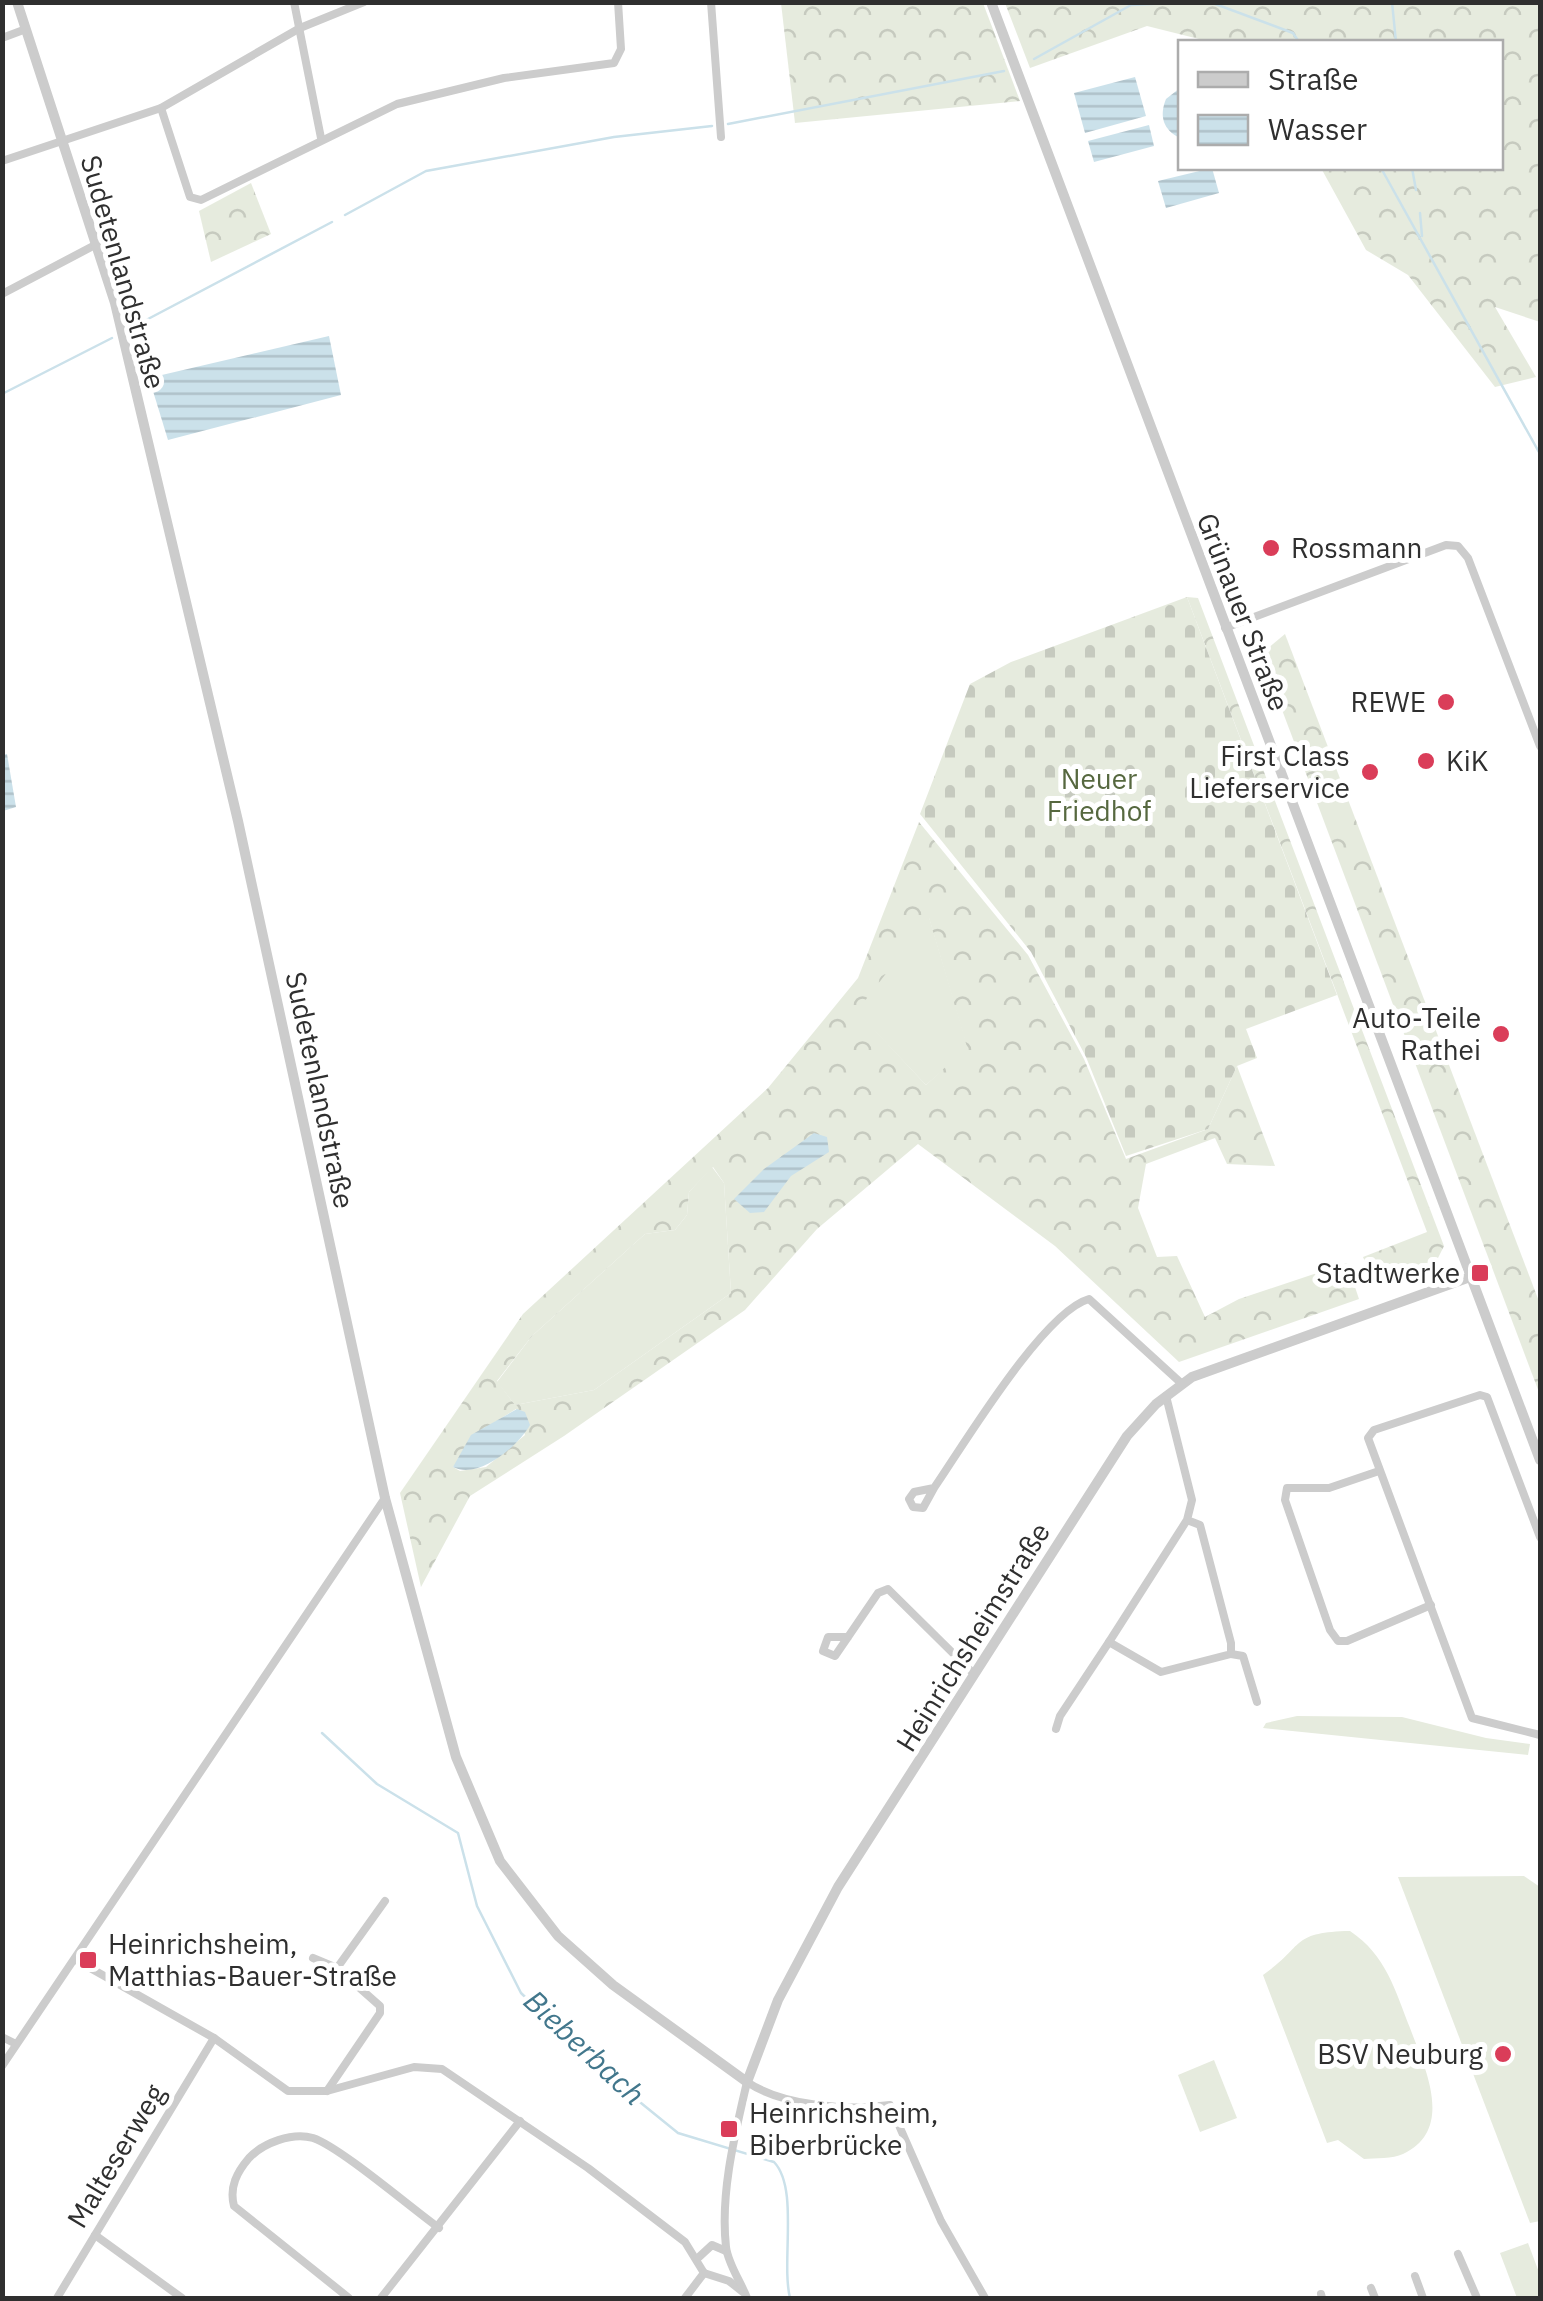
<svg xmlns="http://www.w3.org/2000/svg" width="1543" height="2301" viewBox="0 0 1543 2301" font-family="'IBM Plex Sans',sans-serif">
  <defs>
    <pattern id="forest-crowns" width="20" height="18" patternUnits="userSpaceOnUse" patternTransform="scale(2.5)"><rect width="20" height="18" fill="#e6ebde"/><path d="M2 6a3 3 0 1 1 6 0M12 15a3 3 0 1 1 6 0" fill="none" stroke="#c6cabf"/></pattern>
    <pattern id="cemetery-stones" width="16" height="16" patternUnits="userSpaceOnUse" patternTransform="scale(2.5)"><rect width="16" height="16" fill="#e6ebde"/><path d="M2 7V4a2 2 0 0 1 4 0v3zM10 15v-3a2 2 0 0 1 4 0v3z" fill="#c6cabf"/></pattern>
    <pattern id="water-rules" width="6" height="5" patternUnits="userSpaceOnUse" patternTransform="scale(2.5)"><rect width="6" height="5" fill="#cbe1ea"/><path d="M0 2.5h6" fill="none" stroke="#afc1c9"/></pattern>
  </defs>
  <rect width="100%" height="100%" fill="#fff"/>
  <g fill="#e6ebde">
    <polygon points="929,917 968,1048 926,1085 856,1011"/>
    <polygon points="712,1167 724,1183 731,1293 594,1390 515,1405 497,1382 532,1336 645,1234 675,1230 687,1215 689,1192"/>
    <polygon points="1297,1716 1402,1717 1486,1738 1530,1744 1528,1755 1263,1728 1266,1723"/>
    <polygon points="1524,1876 1540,1887 1540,2221 1530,2223 1398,1877"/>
    <path d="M1350,1931C1386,1955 1395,1990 1410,2028C1424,2066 1456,2129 1403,2154C1393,2159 1375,2158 1364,2159L1338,2140L1327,2143L1263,1975C1305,1946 1290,1932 1350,1931Z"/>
    <polygon points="1214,2060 1237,2118 1200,2132 1178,2075"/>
    <polygon points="1528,2243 1540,2275 1540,2298 1517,2298 1500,2253"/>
  </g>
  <g fill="url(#forest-crowns)" fill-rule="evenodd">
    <polygon points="781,3 983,3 1020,101 795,123"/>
    <polygon points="1005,3 1540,3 1540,322 1495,307 1536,377 1495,387 1408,275 1366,250 1321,168 1500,168 1500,42 1211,42 1147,26 1030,68"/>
    <polygon points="251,183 271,234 211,262 199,211"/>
    <polygon points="1187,597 1198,598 1444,1246 1435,1264 1391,1282 1374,1282 1363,1257 1427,1232"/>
    <polygon points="1285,634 1540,1304 1540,1395 1261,654"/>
    <path d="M919,822L1028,955L1084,1059L1126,1159L1208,1129L1237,1066L1275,1166L1227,1164L1215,1138L1146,1164L1138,1208L1157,1257L1177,1256L1205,1317L1239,1299L1347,1263L1359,1299L1179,1362L1055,1246L918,1144L817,1229L745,1310L564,1436L470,1496L421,1587L400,1493L523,1314L768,1088L858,978ZM929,918L967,1047L926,1085L857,1011ZM713,1167L724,1183L731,1293L594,1390L515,1405L497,1381L532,1336L645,1234L675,1230L687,1215L689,1192ZM516,1409L525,1435L486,1467L460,1471L453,1467L495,1422Z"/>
  </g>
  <polygon fill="url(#cemetery-stones)" points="1187,597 1337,995 1246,1029 1257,1058 1237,1066 1208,1129 1126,1156 1086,1057 1031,952 920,814 970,684 1011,662"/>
  <g fill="url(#water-rules)">
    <polygon points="1135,77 1146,116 1085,133 1074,93"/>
    <path d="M1180,88V138C1163,130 1159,116 1166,99Z"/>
    <polygon points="1149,125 1154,146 1094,162 1088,141"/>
    <polygon points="1212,168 1219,193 1166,208 1158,181"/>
    <polygon points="329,336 341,395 168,440 149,378"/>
    <polygon points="7,754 16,807 3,811 3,755"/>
    <polygon points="814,1133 827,1137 829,1152 791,1176 764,1212 750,1213 734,1199 764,1169"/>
    <path d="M517,1409L525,1412L530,1425C518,1446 479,1480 453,1467L471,1435Z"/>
  </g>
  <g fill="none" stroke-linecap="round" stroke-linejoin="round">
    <g stroke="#cbe1ea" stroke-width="2.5">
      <polyline points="1210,2 1293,33 1299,42"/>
      <polyline points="1392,2 1396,42"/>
      <polyline points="1034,59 1131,5 1191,2"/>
      <polyline points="728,124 1004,71"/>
      <polyline points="1381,168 1540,454"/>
      <polyline points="1412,168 1416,190"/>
      <polyline points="1420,213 1422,236"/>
      <polyline points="345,215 426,171 614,137 712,126"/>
      <polyline points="129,329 332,222"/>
      <polyline points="2,394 112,338"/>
      <path d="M322,1733L377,1784L458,1833L477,1906L521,1993L604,2073L678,2133L774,2162C799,2188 781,2262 790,2298"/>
    </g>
    <g stroke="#ccc" stroke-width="8">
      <polyline points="294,2 321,138"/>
      <polyline points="711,2 721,137"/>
      <polyline points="2,38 26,29"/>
      <polyline points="161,108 190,197 201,200 397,104 504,78 614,63 621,49 618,2"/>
      <polyline points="2,161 161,108 300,28 364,2"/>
      <polyline points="2,294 95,245"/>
      <polyline points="1225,628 1446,545 1458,546 1468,558 1540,746"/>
      <polyline points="1166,1396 1192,1500 1187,1520 1200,1525 1231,1643 1231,1654 1161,1672 1109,1642 1187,1520"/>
      <polyline points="1379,1471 1329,1488 1287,1488 1285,1500 1330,1630 1338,1641 1347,1641 1431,1605"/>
      <path d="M934,1488L923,1508L913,1507L909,1499L914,1492L934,1488C963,1446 1043,1312 1089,1299L1181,1383"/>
      <polyline points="1540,1537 1487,1397 1480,1395 1374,1430 1368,1438 1472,1718 1540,1735"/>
      <polyline points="848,1637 828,1637 823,1651 835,1656 848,1637 878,1593 888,1589 974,1674"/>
      <polyline points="1231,1654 1243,1656 1257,1702"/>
      <polyline points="1056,1729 1060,1716 1109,1642"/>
      <polyline points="313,1958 337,1968"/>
      <polyline points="76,1960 214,2038 288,2091 327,2091 414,2067 442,2069 588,2168 685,2242 704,2273"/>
      <polyline points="2,2037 16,2044"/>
      <polyline points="2,2066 385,1498"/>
      <polyline points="327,2091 380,2013 380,2006 337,1968 385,1901"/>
      <polyline points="95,2235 182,2298"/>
      <polyline points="1458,2254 1477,2298"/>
      <polyline points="699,2257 712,2245 726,2251"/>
      <polyline points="704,2273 729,2281 743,2292"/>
      <polyline points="1415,2276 1423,2298"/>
      <polyline points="1371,2288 1375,2298"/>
      <polyline points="1321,2294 1322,2298"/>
      <polyline points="57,2298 214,2038"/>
      <path d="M349,2298L234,2206C229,2187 237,2172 249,2158C263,2143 292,2132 313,2138C340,2147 411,2208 439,2228"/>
      <polyline points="381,2298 520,2121"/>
      <polyline points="685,2298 704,2273"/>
      <path d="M747,2298C741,2282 728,2264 726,2247C720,2193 735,2134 747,2082C783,2106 847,2111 890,2105L941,2221L985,2298"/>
    </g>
    <g stroke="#ccc" stroke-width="10">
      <polyline points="17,2 115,303 238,821 385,1498 456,1757 500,1861 558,1936 613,1985 747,2082 778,2000 838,1887 1127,1436 1156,1404 1192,1377 1470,1277"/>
      <polyline points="991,2 1540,1460"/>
    </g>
  </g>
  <g fill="#da3d59" stroke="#fff" stroke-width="4">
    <circle cx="1271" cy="548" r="10"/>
    <circle cx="1446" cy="702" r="10"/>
    <circle cx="1426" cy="761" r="10"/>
    <circle cx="1370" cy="772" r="10"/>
    <circle cx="1501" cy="1034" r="10"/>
    <rect x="1470" y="1263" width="20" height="20" rx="5"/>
    <rect x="78" y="1950" width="20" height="20" rx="5"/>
    <circle cx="1503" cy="2054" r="10"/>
    <rect x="719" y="2119" width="20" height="20" rx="5"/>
  </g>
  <g text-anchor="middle" stroke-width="10" stroke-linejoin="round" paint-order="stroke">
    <g font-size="28" fill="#2f2f2f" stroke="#fff">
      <text transform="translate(123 272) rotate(74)" y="10">Sudetenlandstraße</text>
      <text transform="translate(1243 612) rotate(69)" y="10">Grünauer Straße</text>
      <text transform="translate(320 1090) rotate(78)" y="10">Sudetenlandstraße</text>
      <text transform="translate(973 1637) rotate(-58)" y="10">Heinrichsheimstraße</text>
      <text transform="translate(116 2156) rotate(-59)" y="10">Malteserweg</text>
    </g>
    <g font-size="28" fill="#2f2f2f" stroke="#fff" text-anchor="end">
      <text x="1291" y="558" text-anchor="start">Rossmann</text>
      <text x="1426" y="712">REWE</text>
      <text x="1350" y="766">First Class<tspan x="1350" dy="32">Lieferservice</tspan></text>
      <text x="1446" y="771" text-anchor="start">KiK</text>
      <text x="1481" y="1028">Auto-Teile<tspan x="1481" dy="32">Rathei</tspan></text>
      <text x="1460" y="1283">Stadtwerke</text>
      <text x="108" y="1954" text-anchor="start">Heinrichsheim,<tspan x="108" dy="32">Matthias-Bauer-Straße</tspan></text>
      <text x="1483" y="2064">BSV Neuburg</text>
      <text x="749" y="2123" text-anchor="start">Heinrichsheim,<tspan x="749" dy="32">Biberbrücke</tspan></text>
    </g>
    <g font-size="28" fill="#56683f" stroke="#fff">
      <text x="1099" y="789">Neuer<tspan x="1099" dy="32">Friedhof</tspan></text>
    </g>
    <g font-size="30" font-style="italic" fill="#42778c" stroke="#fff">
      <text transform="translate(584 2048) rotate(43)" y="10">Bieberbach</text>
    </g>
  </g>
  <rect width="1543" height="2301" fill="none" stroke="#2f2f2f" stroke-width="10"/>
  <rect x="1178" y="40" width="325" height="130" fill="#ffffff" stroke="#acacac" stroke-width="2.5"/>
  <rect x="1198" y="72" width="50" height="15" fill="#cccccc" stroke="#acacac" stroke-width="2.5"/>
  <text x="1268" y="90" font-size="30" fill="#2f2f2f">Straße</text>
  <rect x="1198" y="115" width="50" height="30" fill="url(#water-rules)" stroke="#acacac" stroke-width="2.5"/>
  <text x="1268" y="140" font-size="30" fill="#2f2f2f">Wasser</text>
</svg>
